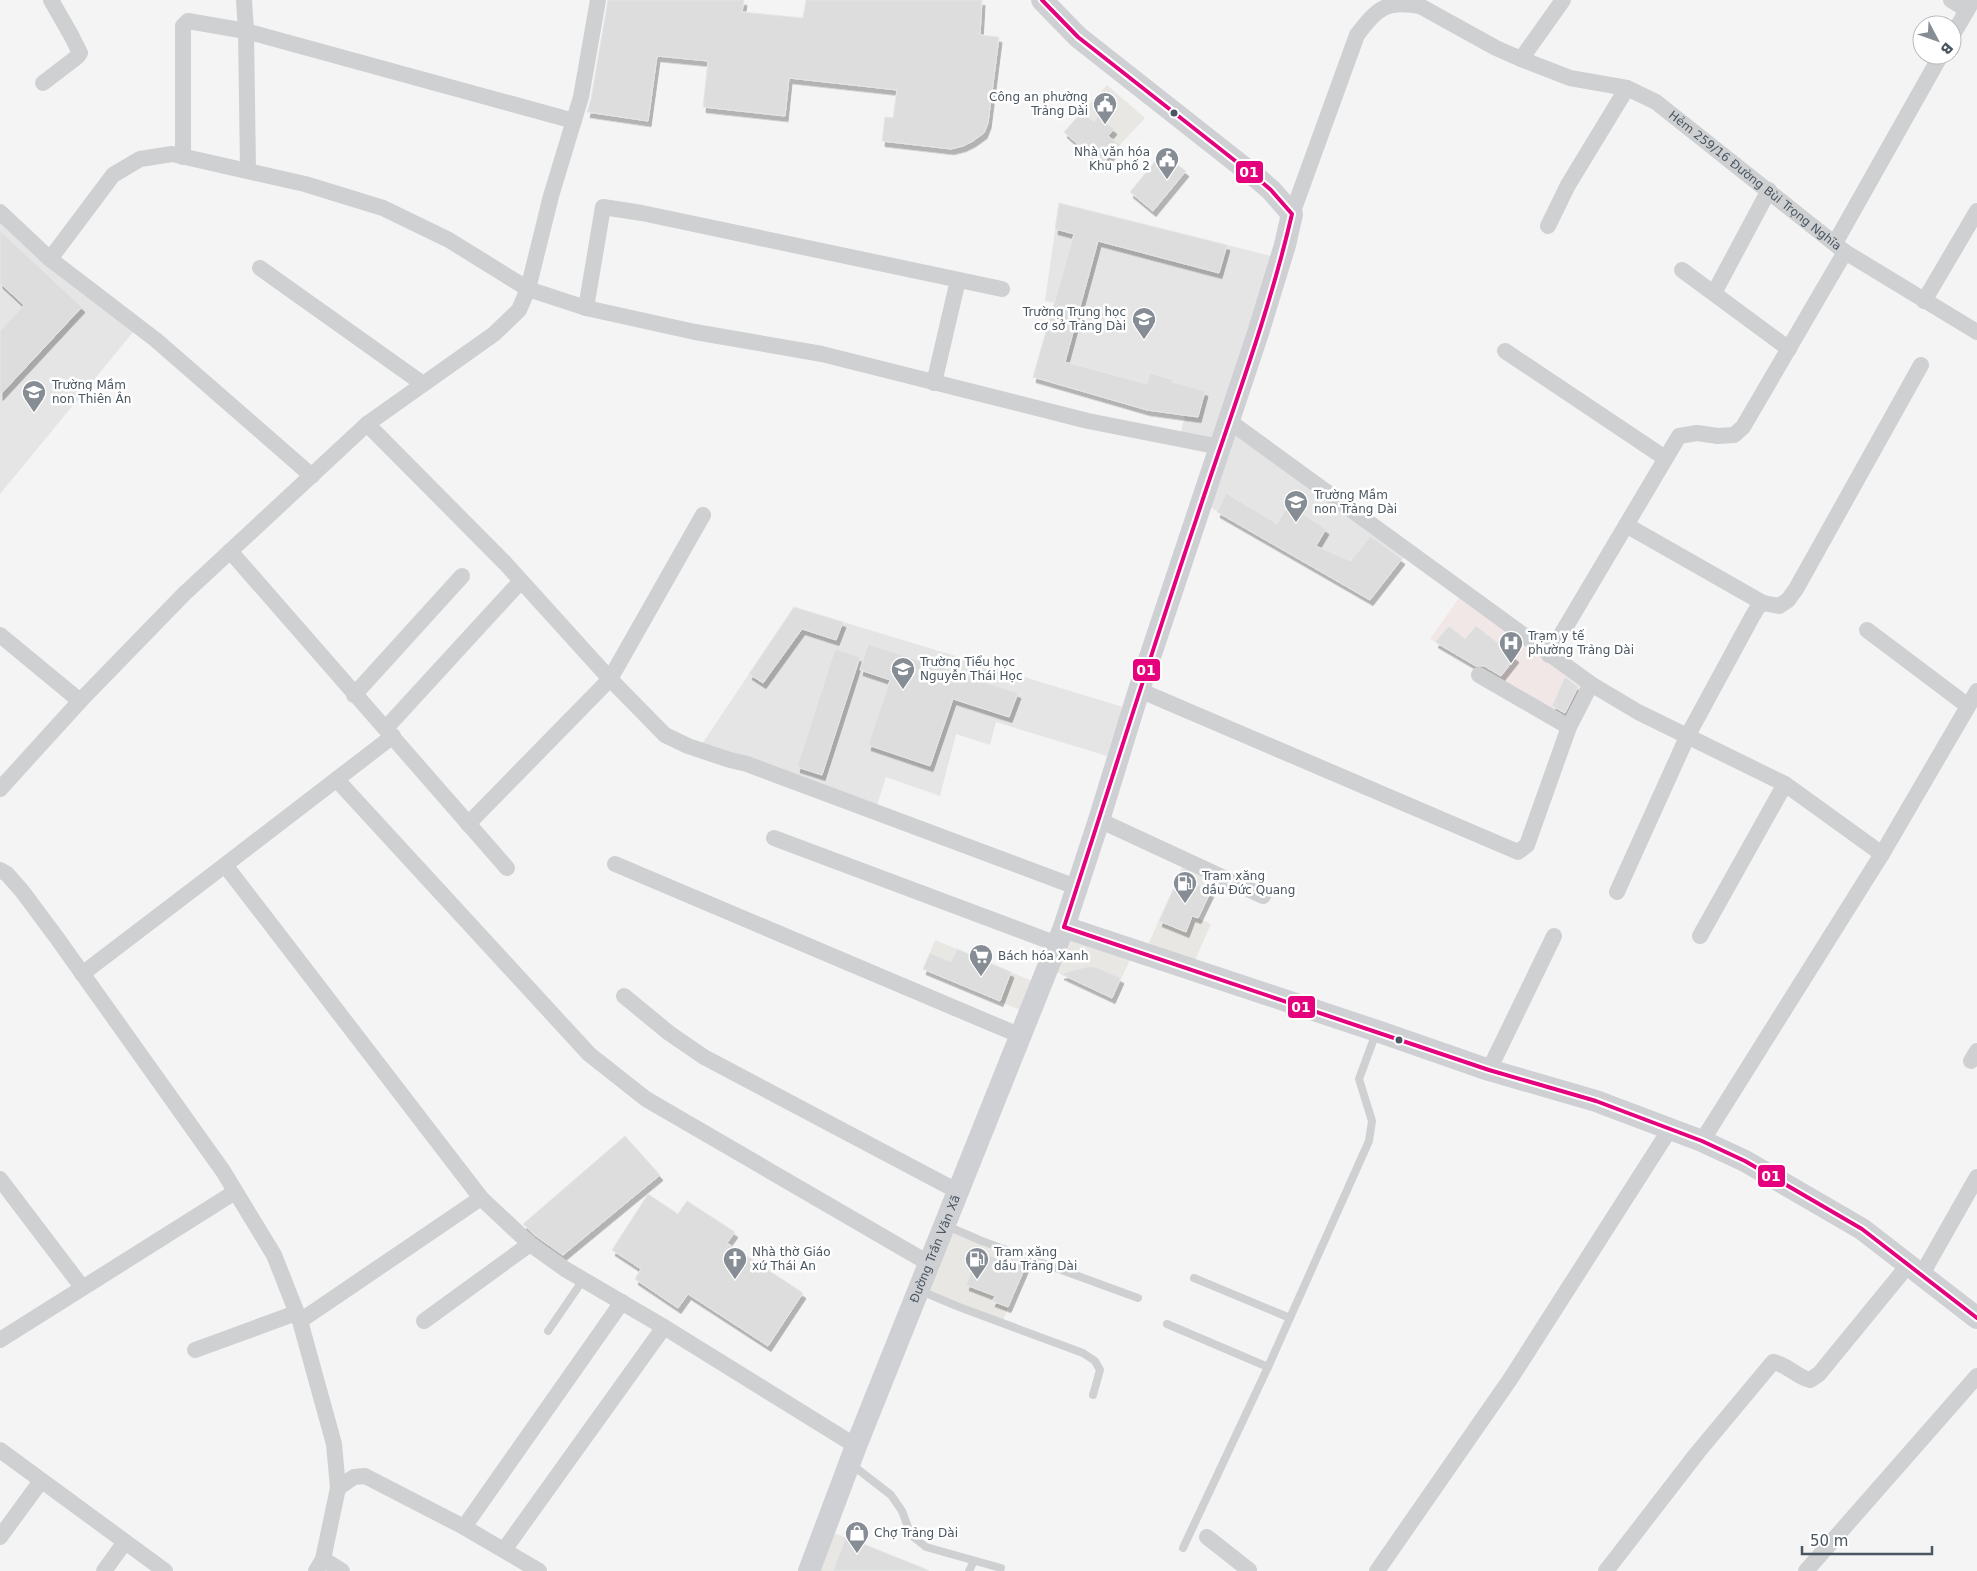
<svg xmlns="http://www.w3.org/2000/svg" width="1977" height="1571" viewBox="0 0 1977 1571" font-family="'DejaVu Sans',sans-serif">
  <defs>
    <filter id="shadow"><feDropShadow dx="3" dy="5.5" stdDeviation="0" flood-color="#0004"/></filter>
  </defs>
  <rect width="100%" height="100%" fill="#f4f4f4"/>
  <g fill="#e8e7e3">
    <polygon points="1107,85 1145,118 1101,165 1064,132"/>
    <polygon points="1183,866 1215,880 1198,918 1211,924 1195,960 1148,945"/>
    <polygon points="935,940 1032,981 1020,1010 923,969"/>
    <polygon points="1070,940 1130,960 1112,998 1057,972"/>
    <polygon points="953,1233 1028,1262 1003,1320 956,1302 930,1291"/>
    <polygon points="834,1533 930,1571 820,1571"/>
  </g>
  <g fill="#e6e5e6">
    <polygon points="1059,203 1271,256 1220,418 1211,439 1181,433 1185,415 1147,410 1033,377 1055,303 1045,301"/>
    <polygon points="0,221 134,331 0,494"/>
    <polygon points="1235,434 1404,557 1370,600 1210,507"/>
    <polygon points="794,607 1123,707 1107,756 996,722 990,745 956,734 940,796 886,777 877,805 702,744"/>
  </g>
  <polygon fill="#f1e7e6" points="1459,598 1583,686 1567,719 1430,639"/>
  <g fill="#ddddde" stroke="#e5e6e7" filter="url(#shadow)">
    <polygon points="608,0 744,0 742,12 803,18 806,0 982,0 980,35 999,37 988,123 984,133 973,141 963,146 951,149 882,141 885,117 893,118 897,90 789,78 785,116 703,107 708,61 657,56 648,121 587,112 591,99"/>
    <polygon points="1082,112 1094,122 1098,116 1114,129 1108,136 1120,145 1101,165 1064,132"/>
    <polygon points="1162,153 1186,171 1153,211 1130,192"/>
    <polygon points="1059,203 1227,245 1219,273 1098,241 1065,362 1147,384 1150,373 1173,380 1172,382 1205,391 1198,417 1147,410 1033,377 1074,234 1055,229"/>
    <polygon points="0,231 82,307 0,395 0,331 24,305 0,283"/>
    <polygon points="1226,493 1277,524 1288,505 1326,529 1316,546 1351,561 1370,536 1402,559 1370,600 1217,512"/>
    <polygon points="794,607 843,622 836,640 802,629 763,683 749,674"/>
    <polygon points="1449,626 1465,639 1476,626 1516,657 1501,676 1484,666 1476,666 1435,642"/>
    <polygon points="868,644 1018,693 1009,717 953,699 930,766 868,745 890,680 860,670"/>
    <polygon points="835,649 860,657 822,775 797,767"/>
    <polygon points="1565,677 1578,687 1565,713 1552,706"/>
    <polygon points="1179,877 1211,891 1198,918 1192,916 1186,932 1159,921"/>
    <polygon points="957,949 1011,972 1000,1001 923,969 930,953 951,962"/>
    <polygon points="1086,967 1095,967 1121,978 1112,998 1061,974"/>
    <polygon points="625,1136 660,1175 563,1255 536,1236 523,1224"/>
    <polygon points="648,1194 678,1214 687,1201 735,1232 727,1243 803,1293 768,1346 688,1294 678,1308 635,1279 641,1269 612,1250"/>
    <polygon points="979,1251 1006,1262 1009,1257 1027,1263 1008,1307 992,1301 995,1296 966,1285"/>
    <polygon points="846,1537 928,1570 928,1571 833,1571"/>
  </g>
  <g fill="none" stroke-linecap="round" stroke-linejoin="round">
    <g stroke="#ced0d2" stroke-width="8">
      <polyline points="947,1226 982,1241 1138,1298"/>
      <polyline points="1194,1278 1290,1318"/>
      <polyline points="921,1291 959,1307 1083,1353 1095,1361 1100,1370 1093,1395"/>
      <polyline points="1167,1324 1268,1367"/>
      <polyline points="548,1331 583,1280"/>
      <polyline points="851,1464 891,1495 902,1511 911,1535 926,1547 1001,1568"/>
      <polyline points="1183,1548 1268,1367 1369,1141 1372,1121 1359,1079 1376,1033"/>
      <polyline points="969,1571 974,1561"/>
    </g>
    <g stroke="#ced0d2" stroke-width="16">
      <polyline points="244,0 246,31 248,170"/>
      <polyline points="1951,0 1967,10"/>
      <polyline points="1952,36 1973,0"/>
      <path id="s1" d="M1521,59L1570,78L1627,88L1656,102L1845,252L1977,332"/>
      <polyline points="43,83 77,57 80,53 71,35 51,0"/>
      <polyline points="183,157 183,26 188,21 246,31 574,121"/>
      <polyline points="0,212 50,259 156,340 312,476"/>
      <path d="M1292,214L1357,35C1377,9 1385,0 1420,6L1496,48L1521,59L1563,0"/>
      <polyline points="1548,226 1568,185 1627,88"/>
      <polyline points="1835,243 1941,55"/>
      <polyline points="50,259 113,175 140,159 172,154 305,184 383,208 449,240 528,289 586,308 695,332 822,354 1088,421 1220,447"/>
      <polyline points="260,268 423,384"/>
      <polyline points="1682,270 1789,349"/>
      <polyline points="1714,293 1769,190"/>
      <polyline points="1924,301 1977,211"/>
      <polyline points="586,308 603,207 642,213 1002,289"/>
      <polyline points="1505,351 1665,458"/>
      <polyline points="934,383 958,280"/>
      <polyline points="1229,421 1591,684 1638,712 1785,784 1882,854"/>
      <polyline points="367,424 505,563 610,679 665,735 688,746 730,760 747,764 1076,887"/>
      <polyline points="1626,525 1763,603"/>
      <polyline points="230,551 507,868"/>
      <polyline points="1867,630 1968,706"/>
      <polyline points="0,635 80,701"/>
      <polyline points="1549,655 1679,436 1697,433 1718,436 1734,435 1743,427 1845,252"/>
      <polyline points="1479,675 1569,727"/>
      <polyline points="1139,690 1518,852 1527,845 1569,727 1591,684"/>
      <polyline points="354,695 462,576"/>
      <polyline points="386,728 520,582"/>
      <polyline points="393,736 225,865 481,1198 530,1244 565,1269 664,1327 856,1446"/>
      <polyline points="337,780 589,1054 646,1099 930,1264"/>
      <polyline points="0,789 80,701 184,594 367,424 494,334 519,310 528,289 551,196 581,97 598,0"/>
      <polyline points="1099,820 1263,896"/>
      <polyline points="468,824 610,679 703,515"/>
      <polyline points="774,838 1057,944"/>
      <polyline points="615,864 1021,1036"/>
      <polyline points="0,870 7,874 22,891 57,938 223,1171 274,1255 300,1321 334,1444 338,1488 323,1559 316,1571"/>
      <polyline points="1617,892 1688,735 1752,617 1758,607 1763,603 1779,606 1788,600 1796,589 1921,365"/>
      <polyline points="1700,936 1785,784"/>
      <polyline points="82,974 225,865"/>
      <polyline points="624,996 669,1033 704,1057 959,1192"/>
      <polyline points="1971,1061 1977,1051"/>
      <polyline points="1489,1070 1554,936"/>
      <polyline points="1702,1141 1882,854 1977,691"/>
      <polyline points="0,1179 82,1287"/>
      <polyline points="1922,1274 1977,1177"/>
      <polyline points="300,1321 481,1198"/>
      <polyline points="424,1321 530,1244"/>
      <polyline points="0,1340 235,1192"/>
      <polyline points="195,1350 296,1313"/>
      <polyline points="0,1450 165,1571"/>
      <polyline points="338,1488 354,1477 365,1476 464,1527 539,1571"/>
      <polyline points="464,1527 622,1302"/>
      <polyline points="0,1537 41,1481"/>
      <polyline points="1207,1537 1249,1570"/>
      <polyline points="504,1550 664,1327"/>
      <polyline points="323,1559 342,1571"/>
      <polyline points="104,1571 125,1542"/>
      <polyline points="1377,1571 1511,1378 1670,1129"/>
      <path d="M1606,1571L1698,1452L1773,1362C1787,1364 1795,1376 1810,1380L1819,1374L1909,1264"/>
      <polyline points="1806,1571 1977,1376"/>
    </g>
    <g stroke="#ced0d4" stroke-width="22">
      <polyline points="1064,927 1377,1031 1489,1070 1596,1101 1702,1141 1745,1161 1862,1229 1977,1318"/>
      <path id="s2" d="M809,1571L856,1446L1064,927L1099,820L1139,690L1258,333L1285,245L1292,214L1271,190L1257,178L1078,37L1042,0"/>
    </g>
    <g stroke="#fff" stroke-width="8">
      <g id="bus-1">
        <path d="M1042,0L1078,37L1257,178L1271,190L1292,214C1268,318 1229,419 1196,520C1150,656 1108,792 1064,927"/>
        <polyline points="1064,927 1489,1070 1596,1101 1702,1141 1745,1161 1862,1229 1977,1318"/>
      </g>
    </g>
    <use href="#bus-1" stroke="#e5007d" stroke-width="4"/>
  </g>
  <defs>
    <g id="civic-pin" transform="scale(1.25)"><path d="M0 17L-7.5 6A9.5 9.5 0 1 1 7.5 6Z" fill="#868d94" stroke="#fff"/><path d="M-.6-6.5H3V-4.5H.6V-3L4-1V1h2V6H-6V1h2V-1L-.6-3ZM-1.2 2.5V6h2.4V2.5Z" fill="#fff"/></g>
    <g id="school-pin" transform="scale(1.25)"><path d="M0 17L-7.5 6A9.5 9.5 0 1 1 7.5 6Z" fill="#868d94" stroke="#fff"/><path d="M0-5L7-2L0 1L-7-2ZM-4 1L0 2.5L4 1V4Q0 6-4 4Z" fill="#fff"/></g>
    <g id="hospital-pin" transform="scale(1.25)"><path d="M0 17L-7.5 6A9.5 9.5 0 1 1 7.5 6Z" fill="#868d94" stroke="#fff"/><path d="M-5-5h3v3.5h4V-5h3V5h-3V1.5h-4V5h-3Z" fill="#fff"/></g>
    <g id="fuel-pin" transform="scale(1.25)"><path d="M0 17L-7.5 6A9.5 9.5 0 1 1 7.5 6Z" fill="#868d94" stroke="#fff"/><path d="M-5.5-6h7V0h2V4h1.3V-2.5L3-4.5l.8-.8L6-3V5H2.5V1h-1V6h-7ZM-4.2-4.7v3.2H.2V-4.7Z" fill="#fff"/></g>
    <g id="supermarket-pin" transform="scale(1.25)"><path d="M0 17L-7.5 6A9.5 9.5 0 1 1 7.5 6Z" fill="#868d94" stroke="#fff"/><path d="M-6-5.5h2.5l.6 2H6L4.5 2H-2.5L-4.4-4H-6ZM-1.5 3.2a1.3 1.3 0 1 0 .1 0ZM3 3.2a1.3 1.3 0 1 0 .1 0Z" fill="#fff"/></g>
    <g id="church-pin" transform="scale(1.25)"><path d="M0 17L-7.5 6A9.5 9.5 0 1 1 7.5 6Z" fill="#868d94" stroke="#fff"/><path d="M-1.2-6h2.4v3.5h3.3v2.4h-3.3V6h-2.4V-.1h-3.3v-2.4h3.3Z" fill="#fff"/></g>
    <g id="shop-pin" transform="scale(1.25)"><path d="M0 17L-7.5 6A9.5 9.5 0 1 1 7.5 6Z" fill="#868d94" stroke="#fff"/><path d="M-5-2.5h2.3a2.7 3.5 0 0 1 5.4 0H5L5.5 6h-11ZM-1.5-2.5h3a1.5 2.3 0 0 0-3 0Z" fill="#fff"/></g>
  </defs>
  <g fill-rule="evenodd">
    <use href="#civic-pin" x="1105" y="104"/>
    <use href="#civic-pin" x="1167" y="159"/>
    <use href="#school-pin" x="1144" y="319"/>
    <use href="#school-pin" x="34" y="392"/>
    <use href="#school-pin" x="1296" y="502"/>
    <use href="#hospital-pin" x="1511" y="643"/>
    <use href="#school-pin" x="903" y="669"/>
    <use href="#fuel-pin" x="1185" y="883"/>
    <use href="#supermarket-pin" x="981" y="956"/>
    <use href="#church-pin" x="735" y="1259"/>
    <use href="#fuel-pin" x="977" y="1259"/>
    <use href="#shop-pin" x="857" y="1533"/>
  </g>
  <g fill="#4a5661" stroke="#fff" stroke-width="2">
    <circle cx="1174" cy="113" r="4.5"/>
    <circle cx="1399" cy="1040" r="4.5"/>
  </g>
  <g text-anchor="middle" stroke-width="5" stroke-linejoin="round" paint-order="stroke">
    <g font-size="12" fill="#4a5661" stroke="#fff" text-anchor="start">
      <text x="1088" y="101" text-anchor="end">Công an phường<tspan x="1088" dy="14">Trảng Dài</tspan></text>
      <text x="1150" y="156" text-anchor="end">Nhà văn hóa<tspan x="1150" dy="14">Khu phố 2</tspan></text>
      <text x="1126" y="316" text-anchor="end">Trường Trung học<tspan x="1126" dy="14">cơ sở Trảng Dài</tspan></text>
      <text x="52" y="389">Trường Mầm<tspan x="52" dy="14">non Thiên Ân</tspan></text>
      <text x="1314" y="499">Trường Mầm<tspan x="1314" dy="14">non Trảng Dài</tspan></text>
      <text x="1528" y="640">Trạm y tế<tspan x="1528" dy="14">phường Trảng Dài</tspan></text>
      <text x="920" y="666">Trường Tiểu học<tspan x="920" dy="14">Nguyễn Thái Học</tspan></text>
      <text x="1202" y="880">Trạm xăng<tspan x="1202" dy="14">dầu Đức Quang</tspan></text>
      <text x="998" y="960">Bách hóa Xanh</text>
      <text x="752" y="1256">Nhà thờ Giáo<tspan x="752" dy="14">xứ Thái An</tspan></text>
      <text x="994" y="1256">Trạm xăng<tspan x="994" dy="14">dầu Trảng Dài</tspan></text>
      <text x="874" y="1537">Chợ Trảng Dài</text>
    </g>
    <g font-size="12" fill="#4a5661" stroke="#fff">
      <text dy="4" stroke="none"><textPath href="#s1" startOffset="269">Hẻm 259/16 Đường Bùi Trọng Nghĩa</textPath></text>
      <text dy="4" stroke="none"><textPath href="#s2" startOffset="346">Đường Trần Văn Xã</textPath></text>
    </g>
  </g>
  <g stroke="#fff" stroke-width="2">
    <rect x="1235" y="160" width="29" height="24" rx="5" fill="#e5007d"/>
    <rect x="1132" y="658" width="29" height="24" rx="5" fill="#e5007d"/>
    <rect x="1287" y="995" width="29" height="24" rx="5" fill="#e5007d"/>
    <rect x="1757" y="1164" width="29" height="24" rx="5" fill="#e5007d"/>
  </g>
  <g font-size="14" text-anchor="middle" font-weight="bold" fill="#fff">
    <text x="1249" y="177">01</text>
    <text x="1146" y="675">01</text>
    <text x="1301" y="1012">01</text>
    <text x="1771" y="1181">01</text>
  </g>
  <g transform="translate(1937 40) rotate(131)"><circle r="24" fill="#ffffff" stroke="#b7bbc0"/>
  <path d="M0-4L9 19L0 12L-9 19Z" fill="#868d94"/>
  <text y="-8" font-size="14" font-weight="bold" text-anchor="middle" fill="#4a5661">B</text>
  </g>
  <path d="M1802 1546v8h130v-8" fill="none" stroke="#4a5661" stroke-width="2.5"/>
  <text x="1810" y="1546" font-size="15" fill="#4a5661" stroke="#ffffff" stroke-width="4" paint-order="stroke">50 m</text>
</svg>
